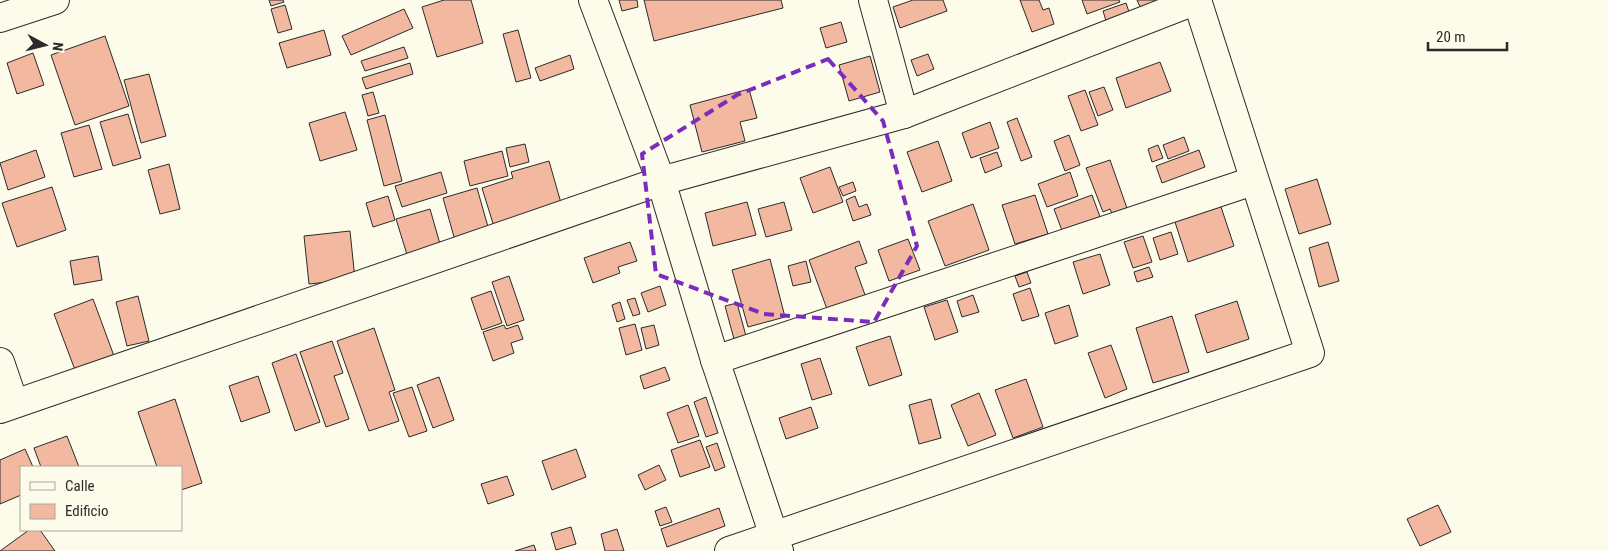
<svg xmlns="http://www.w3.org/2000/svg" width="1608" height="551" viewBox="0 0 1608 551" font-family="'Roboto Condensed',sans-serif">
  <rect width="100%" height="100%" fill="#fdfbea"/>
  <g fill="#f2b8a0" stroke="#2b2b2b">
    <polygon points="269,0 283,0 284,2 271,6"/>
    <polygon points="444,0 471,0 483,43 437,57 422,7"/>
    <polygon points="619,0 637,0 638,7 622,11"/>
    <polygon points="644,0 781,0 783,8 654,41"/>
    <polygon points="913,0 943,0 947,11 900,28 893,7"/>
    <polygon points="1020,0 1039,0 1043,10 1049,8 1054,24 1032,32"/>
    <polygon points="1082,0 1119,0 1120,2 1087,14"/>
    <polygon points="1137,0 1165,0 1141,9"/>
    <polygon points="1126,3 1130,15 1107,24 1103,11"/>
    <polygon points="285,5 292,29 278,33 271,9"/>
    <polygon points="404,9 413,28 351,55 342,36"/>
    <polygon points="841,22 847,42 826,48 820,28"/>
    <polygon points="324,30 331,55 287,68 279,43"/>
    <polygon points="518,30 531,78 516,82 503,34"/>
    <polygon points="105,36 129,106 75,125 51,55"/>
    <polygon points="404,47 408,58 365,71 361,61"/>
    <polygon points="33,53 44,85 17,94 7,63"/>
    <polygon points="928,54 934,69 917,76 911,60"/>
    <polygon points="570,55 574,69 540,81 535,68"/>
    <polygon points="870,56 880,92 849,101 839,65"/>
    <polygon points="1160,62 1171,91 1126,108 1116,78"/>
    <polygon points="410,63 413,74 366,89 362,78"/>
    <polygon points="149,74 166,136 141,143 124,80"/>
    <polygon points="1104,87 1113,110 1098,116 1089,92"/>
    <polygon points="749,89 757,118 740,122 745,141 702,152 690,105"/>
    <polygon points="1085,90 1098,125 1081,131 1068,96"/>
    <polygon points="373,92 379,113 368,116 362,95"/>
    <polygon points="345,112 357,150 320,161 309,123"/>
    <polygon points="128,114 141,158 113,166 100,122"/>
    <polygon points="385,115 402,181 384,186 367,120"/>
    <polygon points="1017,118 1032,157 1021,161 1007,122"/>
    <polygon points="990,122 999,148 971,158 962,133"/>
    <polygon points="89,125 102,169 74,177 61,133"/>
    <polygon points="1069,135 1080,165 1065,171 1054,141"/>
    <polygon points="1184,137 1189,151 1168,159 1163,145"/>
    <polygon points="938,141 952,181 922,192 907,152"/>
    <polygon points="525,144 529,162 510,167 506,148"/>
    <polygon points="1158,145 1163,158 1152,162 1148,149"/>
    <polygon points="36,150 45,177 8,190 0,163"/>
    <polygon points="1199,150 1205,167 1162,183 1156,166"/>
    <polygon points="502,151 508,176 470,186 464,161"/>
    <polygon points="997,152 1002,166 985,173 980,158"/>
    <polygon points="1110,160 1128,211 1113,216 1110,209 1103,212 1086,168"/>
    <polygon points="549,161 563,210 495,230 482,188 513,178 511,172"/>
    <polygon points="169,164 180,209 160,214 148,170"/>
    <polygon points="830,167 843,202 813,213 800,178"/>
    <polygon points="441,172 447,193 402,207 395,186"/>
    <polygon points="1070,172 1078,196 1047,207 1038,184"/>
    <polygon points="1317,179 1331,224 1299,234 1285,189"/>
    <polygon points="853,182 856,191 843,196 839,187"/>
    <polygon points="52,187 66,230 17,247 2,203"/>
    <polygon points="477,188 490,234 456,244 443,198"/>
    <polygon points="1035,195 1048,234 1015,244 1002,205"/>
    <polygon points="1092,195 1102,222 1064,236 1054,209"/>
    <polygon points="388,196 395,220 373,227 366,203"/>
    <polygon points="855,196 859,207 867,204 871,215 853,221 846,200"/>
    <polygon points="747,202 756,235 713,246 705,213"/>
    <polygon points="784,202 792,230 766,237 758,209"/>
    <polygon points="973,204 989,250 945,266 928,221"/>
    <polygon points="1220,204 1234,246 1188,262 1174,219"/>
    <polygon points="430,209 442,251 409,261 396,219"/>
    <polygon points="350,231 355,279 309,284 304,236"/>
    <polygon points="1171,232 1178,254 1160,260 1153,238"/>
    <polygon points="1143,236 1152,262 1133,268 1124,242"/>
    <polygon points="908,239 920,270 889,281 878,250"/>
    <polygon points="859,241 867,263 855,267 869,306 831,320 809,260"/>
    <polygon points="630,242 637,261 618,267 620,273 593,283 584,258"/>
    <polygon points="1328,242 1339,281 1319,287 1309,248"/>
    <polygon points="1100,254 1110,285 1083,294 1073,262"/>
    <polygon points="98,256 102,280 74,285 70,261"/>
    <polygon points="770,259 785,317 748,327 732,270"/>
    <polygon points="806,261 811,282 793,286 788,266"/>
    <polygon points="1149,267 1153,277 1137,282 1134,272"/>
    <polygon points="1027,272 1031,283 1019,287 1015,276"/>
    <polygon points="509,276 524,320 507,326 492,282"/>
    <polygon points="660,286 666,305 648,312 641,293"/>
    <polygon points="1030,288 1039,316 1022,321 1013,294"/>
    <polygon points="491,291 502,323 482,330 471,298"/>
    <polygon points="973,295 979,312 962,317 957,301"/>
    <polygon points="138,296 149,341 127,346 116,302"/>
    <polygon points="635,298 640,314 633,316 627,300"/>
    <polygon points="93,299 114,356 75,370 54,314"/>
    <polygon points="947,300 958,332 935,340 924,307"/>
    <polygon points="1237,301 1249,339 1207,353 1195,315"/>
    <polygon points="620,302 625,319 617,322 612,305"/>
    <polygon points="737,303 746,336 734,339 725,306"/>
    <polygon points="1069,305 1078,336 1055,344 1045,313"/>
    <polygon points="1172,316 1189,372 1153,383 1136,328"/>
    <polygon points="635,324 642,350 626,355 619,328"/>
    <polygon points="504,325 506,329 518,325 523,339 511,343 514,353 493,361 483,332"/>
    <polygon points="654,325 659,345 646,349 641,328"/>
    <polygon points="374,328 395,390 389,392 399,421 369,431 337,341"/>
    <polygon points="890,336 902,375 869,386 856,347"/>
    <polygon points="332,341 343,373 334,376 349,419 326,427 300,352"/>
    <polygon points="1111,345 1127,389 1105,398 1088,353"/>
    <polygon points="296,354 320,422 295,431 272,363"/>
    <polygon points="820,358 832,394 812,400 801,364"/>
    <polygon points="665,367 670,380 644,389 640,376"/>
    <polygon points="258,376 270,412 241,422 229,386"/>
    <polygon points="439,377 454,420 433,428 417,385"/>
    <polygon points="1026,379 1043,427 1013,438 995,390"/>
    <polygon points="412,387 427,431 409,437 393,393"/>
    <polygon points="979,393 996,435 968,446 951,405"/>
    <polygon points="706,397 718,433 706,437 694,402"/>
    <polygon points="175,399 202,483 181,490 181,467 157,467 138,412"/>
    <polygon points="931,399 941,438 919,444 909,405"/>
    <polygon points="688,405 699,436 678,443 667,413"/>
    <polygon points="811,407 818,428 786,439 779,418"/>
    <polygon points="67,436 79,467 41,467 34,448"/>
    <polygon points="700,440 710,467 680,477 671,450"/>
    <polygon points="717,443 725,467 715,471 706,447"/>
    <polygon points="25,449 33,467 21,467 21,495 0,504 0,460"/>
    <polygon points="576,449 586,477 552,490 542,461"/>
    <polygon points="659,465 666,480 645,490 638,475"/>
    <polygon points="507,476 514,495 488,504 481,484"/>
    <polygon points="1438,505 1451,532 1420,546 1407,519"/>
    <polygon points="666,507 672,522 660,526 655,511"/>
    <polygon points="719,508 725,526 667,547 661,529"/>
    <polygon points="571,527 576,544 556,550 551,533"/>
    <polygon points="617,529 624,551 605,551 601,534"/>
    <polygon points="29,530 40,530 55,551 0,551"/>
    <polygon points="534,545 536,551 515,551"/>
  </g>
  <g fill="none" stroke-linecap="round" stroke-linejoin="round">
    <g stroke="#2b2b2b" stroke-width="30">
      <g id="minor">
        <polyline points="593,0 661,181 715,360 779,551"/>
        <polyline points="873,0 904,114"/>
        <polyline points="0,18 55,0"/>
        <polyline points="715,360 1253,181"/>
        <polyline points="0,362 14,403"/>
        <polyline points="0,409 661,181 904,114 1197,0"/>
        <polyline points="729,551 1310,353 1197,0"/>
      </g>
    </g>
    <use href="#minor" stroke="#fdfbea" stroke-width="28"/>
  </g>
  <path fill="none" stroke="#7b2cbf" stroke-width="4" stroke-dasharray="10 6" stroke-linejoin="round" d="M828,59L883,121L917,246L874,322L764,314L656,274L642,154L737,95Z"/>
  <rect x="20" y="466" width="162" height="65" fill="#fdfbea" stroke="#a9a89e"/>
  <rect x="30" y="482" width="25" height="8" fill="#fdfbea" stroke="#a9a89e"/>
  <text x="65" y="491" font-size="15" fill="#2b2b2b">Calle</text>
  <rect x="30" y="504" width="25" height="15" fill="#f2b8a0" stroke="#a9a89e"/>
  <text x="65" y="516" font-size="15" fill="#2b2b2b">Edificio</text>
  <g transform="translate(45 45) rotate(97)" stroke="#fdfbea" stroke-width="4" paint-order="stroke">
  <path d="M0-4L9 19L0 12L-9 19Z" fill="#2b2b2b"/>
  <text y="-8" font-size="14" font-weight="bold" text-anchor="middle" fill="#2b2b2b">N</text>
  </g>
  <path d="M1428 42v8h79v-8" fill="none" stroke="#2b2b2b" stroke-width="2.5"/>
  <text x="1436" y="42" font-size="15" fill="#2b2b2b" stroke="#fdfbea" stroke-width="4" paint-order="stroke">20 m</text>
</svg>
